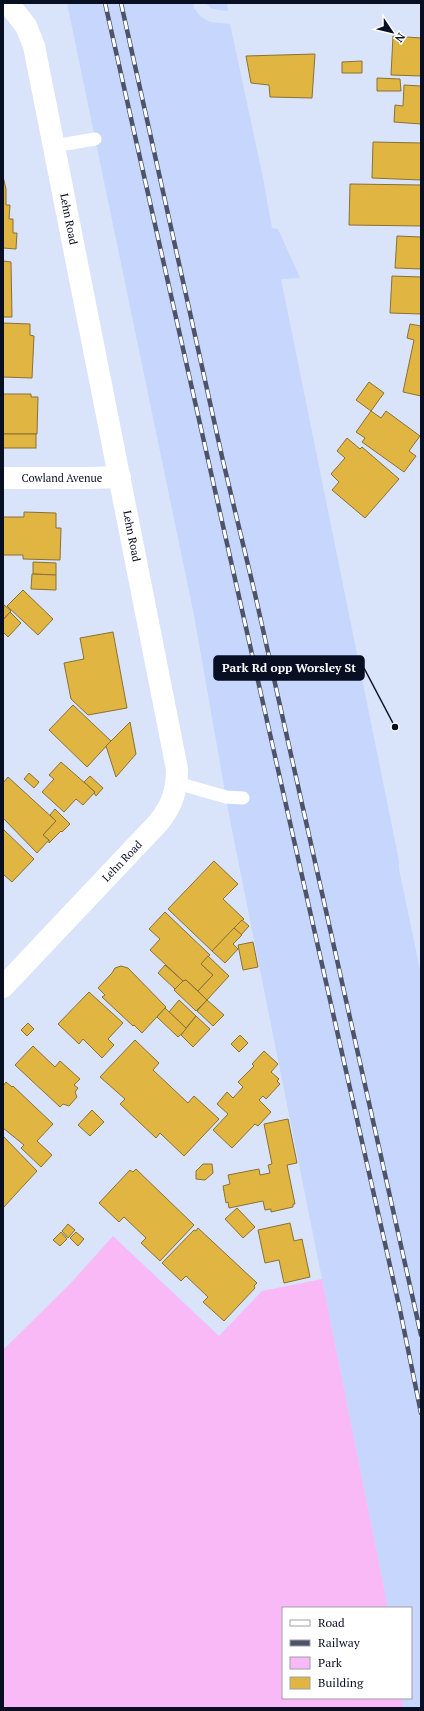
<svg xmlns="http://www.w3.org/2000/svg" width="424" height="1711" viewBox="0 0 424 1711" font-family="'PT Serif',serif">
  <rect width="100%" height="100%" fill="#d9e3fa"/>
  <g fill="#c6d6fc">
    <polygon points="67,3 193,3 194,8 200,16 210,22 230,24 263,178 272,228 278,229 300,278 281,279 399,861 399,869 421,975 421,1708 404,1708 402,1698 411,1698 411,1608 388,1608 230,820 194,615"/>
    <polygon points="205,3 227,3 228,11 212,9"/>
  </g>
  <polygon fill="#f8b9f6" points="113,1236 219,1336 262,1291 322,1279 388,1608 283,1608 283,1698 402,1698 404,1708 3,1708 3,1350 70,1284"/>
  <g fill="#e0b541" stroke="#897136">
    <polygon points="393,36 421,38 421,76 391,75"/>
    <polygon points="315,54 312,98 270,97 269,85 251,83 246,56"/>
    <polygon points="362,61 362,73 342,73 342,62"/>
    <polygon points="377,78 400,79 401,91 377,91"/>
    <polygon points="404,85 421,86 421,124 394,122 395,105 403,106"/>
    <polygon points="373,142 421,143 421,180 372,178"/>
    <polygon points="3,176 6,189 6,205 10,205 9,219 13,219 13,233 17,233 16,249 3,248"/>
    <polygon points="350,184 421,185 421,226 349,225"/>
    <polygon points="397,236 421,237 421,269 395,268"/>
    <polygon points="3,261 11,262 12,317 3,317"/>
    <polygon points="392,276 421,277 421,314 390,313"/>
    <polygon points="3,323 30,324 30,335 34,336 32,378 3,377"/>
    <polygon points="410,324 421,326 421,396 403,392 414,340 407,338"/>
    <polygon points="369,382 384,393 371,411 356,400"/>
    <polygon points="3,394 31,394 31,397 38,397 37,434 3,434"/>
    <polygon points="371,411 381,418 386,411 420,436 409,451 416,456 404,472 362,442 365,438 356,432"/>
    <rect x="3" y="434" width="33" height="14"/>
    <polygon points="347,438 360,449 362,447 399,479 365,518 332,490 339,482 331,474 345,458 337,451"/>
    <polygon points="24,512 56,513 56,528 61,528 60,560 23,559 23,555 3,555 3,517 24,517"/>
    <polygon points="33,562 56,563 56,575 33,574"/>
    <polygon points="32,574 56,575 56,590 31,589"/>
    <polygon points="23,590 53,619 38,635 7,606"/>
    <polygon points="3,604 11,611 3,620"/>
    <polygon points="10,612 21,623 8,637 3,632 3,620"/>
    <polygon points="113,632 127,708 88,715 71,699 64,663 84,659 80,638"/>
    <polygon points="73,705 111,741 87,767 49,730"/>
    <polygon points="130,722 136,754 116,777 106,746"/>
    <polygon points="61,762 95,792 83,805 76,799 64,812 42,792 54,779 49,775"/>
    <polygon points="29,773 39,782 34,788 24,779"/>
    <polygon points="90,776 103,788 96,796 94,793 95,792 84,782"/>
    <polygon points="8,777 56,821 43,835 49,840 37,853 3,818 3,783"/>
    <polygon points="55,809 70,824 62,832 61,831 49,843 49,840 43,835 56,821 50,815"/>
    <polygon points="3,829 34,859 12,882 3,874"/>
    <polygon points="214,861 238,884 223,899 244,919 212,951 168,909"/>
    <polygon points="165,912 210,955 201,964 213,975 198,991 186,980 183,981 150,950 160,939 149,929"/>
    <polygon points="242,920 249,926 241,935 234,928"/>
    <polygon points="234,928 242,935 233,944 238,949 225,963 212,951"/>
    <polygon points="253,942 258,967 243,970 238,945"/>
    <polygon points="208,956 229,976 207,1000 198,991 213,975 201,964"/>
    <polygon points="165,965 183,981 175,989 158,973"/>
    <polygon points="121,966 128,968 166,1007 142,1033 134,1025 133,1026 102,997 105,995 98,988 112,973 115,968"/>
    <polygon points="186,980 207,1000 196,1011 174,990 183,981"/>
    <polygon points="89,992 123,1023 108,1039 114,1045 102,1058 83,1039 79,1044 58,1024"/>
    <polygon points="179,1000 196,1016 186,1028 169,1012"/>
    <polygon points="207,1000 224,1015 213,1026 197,1011"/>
    <polygon points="165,1008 187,1029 178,1037 157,1017"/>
    <polygon points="196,1016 210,1029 193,1047 181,1035"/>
    <polygon points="28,1023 34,1029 27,1036 21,1030"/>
    <polygon points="240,1035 248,1043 239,1052 231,1044"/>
    <polygon points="135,1040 159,1063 153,1070 188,1103 194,1096 219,1119 184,1156 160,1133 156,1138 120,1104 125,1099 100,1077"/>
    <polygon points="33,1046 55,1067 60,1061 80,1079 74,1085 78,1088 75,1092 77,1097 69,1106 63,1104 60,1107 15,1065"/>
    <polygon points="264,1051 278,1064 271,1072 279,1079 277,1081 280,1084 266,1099 263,1096 259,1100 271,1112 258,1126 255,1124 232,1148 213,1130 228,1114 217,1104 227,1092 233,1098 243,1087 238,1082 254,1066 252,1064"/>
    <polygon points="6,1082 12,1087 13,1086 53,1124 37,1141 52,1155 41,1167 21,1148 24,1145 3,1128 3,1086"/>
    <polygon points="92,1110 104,1122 90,1136 78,1125"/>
    <polygon points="288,1119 297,1163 287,1165 295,1204 293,1204 293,1207 271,1212 271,1209 265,1210 263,1201 229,1208 228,1202 226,1203 223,1186 230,1184 228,1175 259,1169 260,1175 270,1173 268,1165 272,1164 264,1124"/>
    <polygon points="3,1136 37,1171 3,1208"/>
    <polygon points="203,1164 212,1164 213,1173 205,1180 196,1179 196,1171"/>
    <polygon points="136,1169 194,1225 160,1261 141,1243 146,1238 124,1217 119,1222 99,1203 130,1170 133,1172"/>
    <polygon points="237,1208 255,1227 243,1238 225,1219"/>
    <polygon points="290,1223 294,1241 302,1239 310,1277 284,1283 279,1260 265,1263 258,1230"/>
    <polygon points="68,1224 75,1230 68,1238 62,1231"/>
    <polygon points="198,1228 257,1283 254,1286 255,1288 224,1321 203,1302 208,1297 186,1276 181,1281 162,1263 194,1230 196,1231"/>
    <polygon points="61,1232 67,1239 60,1246 53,1240"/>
    <polygon points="76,1232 84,1239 78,1246 70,1238"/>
  </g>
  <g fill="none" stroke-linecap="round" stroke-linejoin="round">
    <g stroke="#fff" stroke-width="13">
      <polyline points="54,146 95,139"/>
      <polyline points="177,783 226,797 243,798"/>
    </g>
    <g stroke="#fff" stroke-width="22">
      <polyline points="3,478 88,478 120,477"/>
      <path d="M3,987L158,823C172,806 177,791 177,769L34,46L26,26L8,3"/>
    </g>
    <g stroke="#4d5469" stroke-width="4.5">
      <g id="rail">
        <polyline points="105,3 400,1310 421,1413"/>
        <polyline points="121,3 223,461 255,594 421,1335"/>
      </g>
    </g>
    <use href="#rail" stroke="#fff" stroke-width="3" stroke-dasharray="9" stroke-linecap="butt"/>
  </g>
  <g text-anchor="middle" stroke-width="3" stroke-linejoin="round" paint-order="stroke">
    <g font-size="11" fill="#090f23" stroke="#fff">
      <text transform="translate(69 219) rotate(79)" y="4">Lehn Road</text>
      <text x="62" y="482">Cowland Avenue</text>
      <text transform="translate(132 536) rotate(79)" y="4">Lehn Road</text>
      <text transform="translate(122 861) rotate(-46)" y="4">Lehn Road</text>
    </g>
  </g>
  <path fill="none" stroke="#090f23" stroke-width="1.5" d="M395 727L364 668"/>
  <circle fill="#090f23" stroke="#fff" stroke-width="1.5" cx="395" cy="727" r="4"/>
  <rect fill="#090f23" stroke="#090f23" stroke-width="1.5" x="214" y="656" width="150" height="24" rx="4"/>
  <g font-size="12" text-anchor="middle" font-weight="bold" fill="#fff">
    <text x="289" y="672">Park Rd opp Worsley St</text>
  </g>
  <rect width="424" height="1711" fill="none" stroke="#090f23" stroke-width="8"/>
  <rect x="282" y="1607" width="130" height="92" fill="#ffffff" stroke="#9d9fa7"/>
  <rect x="290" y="1620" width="20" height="6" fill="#ffffff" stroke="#9d9fa7"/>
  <text x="318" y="1627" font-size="12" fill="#090f23">Road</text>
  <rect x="290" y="1640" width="20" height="6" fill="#4d5469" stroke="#9d9fa7"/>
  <text x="318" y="1647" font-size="12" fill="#090f23">Railway</text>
  <rect x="290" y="1657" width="20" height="12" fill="#f8b9f6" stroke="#9d9fa7"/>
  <text x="318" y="1667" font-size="12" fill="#090f23">Park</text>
  <rect x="290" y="1677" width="20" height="12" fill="#e0b541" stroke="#9d9fa7"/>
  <text x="318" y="1687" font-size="12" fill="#090f23">Building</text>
  <g transform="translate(392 32) rotate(125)" stroke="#ffffff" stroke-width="3" paint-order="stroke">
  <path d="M0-3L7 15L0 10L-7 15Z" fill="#090f23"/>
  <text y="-6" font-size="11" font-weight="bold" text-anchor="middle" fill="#090f23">N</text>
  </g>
</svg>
